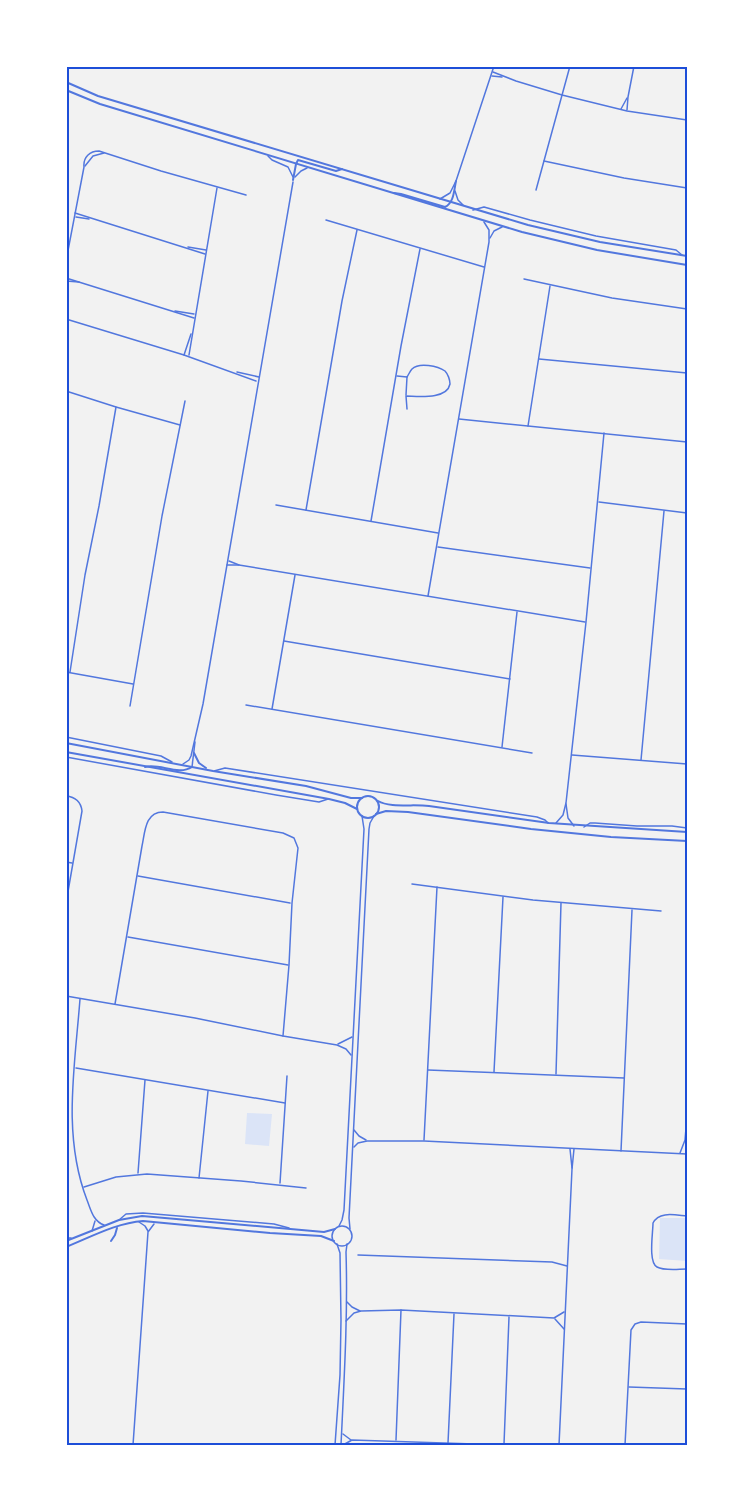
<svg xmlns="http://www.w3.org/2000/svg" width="753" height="1511" viewBox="0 0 753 1511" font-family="Commissioner,sans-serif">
  <rect width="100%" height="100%" fill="#f2f2f2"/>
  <g fill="#dbe4f7">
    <polygon points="247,1113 272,1114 269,1146 245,1144"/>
    <polygon points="660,1218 687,1218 687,1261 659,1259"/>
  </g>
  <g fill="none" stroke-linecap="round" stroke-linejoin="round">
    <g stroke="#5277de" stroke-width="1.5">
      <polyline points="493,72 516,81 562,95 627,111 687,120"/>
      <polyline points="492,76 502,77"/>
      <polyline points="621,109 627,98"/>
      <polyline points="627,110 628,97 634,66"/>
      <polyline points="268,156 272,160 288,167 293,177"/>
      <polyline points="544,161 624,178 687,188"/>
      <polyline points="85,166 93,156 104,153"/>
      <polyline points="295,177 301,171 307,168"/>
      <polyline points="536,190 570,66"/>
      <polyline points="455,191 458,200 463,205"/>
      <polyline points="440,199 450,193 456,181 494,66"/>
      <polyline points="473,210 484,207 530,220 596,236 676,250 682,255"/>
      <polyline points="75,213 205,254"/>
      <polyline points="76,217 89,219"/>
      <polyline points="326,220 484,267"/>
      <polyline points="490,238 494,231 502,227"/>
      <polyline points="188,247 206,250"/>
      <path d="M66,261L84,167C83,157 90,151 99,151L161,171L246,195"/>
      <polyline points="66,278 194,318"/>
      <polyline points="524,279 612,298 687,309"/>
      <polyline points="66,281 79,282"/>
      <polyline points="175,311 194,314"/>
      <polyline points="66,319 184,355 256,381"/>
      <polyline points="184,355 191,334"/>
      <polyline points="189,355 217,188"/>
      <polyline points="539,359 687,373"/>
      <polyline points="237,372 259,377"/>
      <path d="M397,376L407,377C409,374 410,371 412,369C419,362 438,366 445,371C448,374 450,380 450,384C447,400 417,396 406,396L407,409"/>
      <polyline points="66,391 116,407 180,425"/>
      <polyline points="406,395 407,377"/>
      <polyline points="459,419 687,442"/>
      <polyline points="528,426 550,286"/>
      <polyline points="599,502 687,513"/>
      <polyline points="276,505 438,533"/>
      <polyline points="306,510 342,301 357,230"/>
      <polyline points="371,521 401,346 420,249"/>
      <polyline points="438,547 590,568"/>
      <polyline points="229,561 239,565"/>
      <polyline points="227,565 239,565 585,622"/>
      <polyline points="428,596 489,242 489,230 484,222"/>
      <polyline points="284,641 510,679"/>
      <polyline points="66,672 133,684"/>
      <polyline points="70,672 85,575 99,506 116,407"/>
      <polyline points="246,705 532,753"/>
      <polyline points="130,706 162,516 185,401"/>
      <polyline points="272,709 295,575"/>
      <polyline points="66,737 161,756 172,762"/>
      <polyline points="502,747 517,612"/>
      <polyline points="572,755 687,764"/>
      <polyline points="66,757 276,795 319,802 328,799"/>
      <polyline points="641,760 664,511"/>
      <polyline points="183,764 189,760 191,756 203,704 293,182"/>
      <polyline points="192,767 195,742"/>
      <polyline points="214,771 225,768 537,817 545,820 548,823"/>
      <path d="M66,796C75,797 81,802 82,811L66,903"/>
      <polyline points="566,804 568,818 574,826"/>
      <polyline points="556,823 563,815 566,803 586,622 604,433"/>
      <polyline points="584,827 590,823 595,823 637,826 672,826 687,828"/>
      <polyline points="66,862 72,863"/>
      <polyline points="138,876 290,903"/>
      <polyline points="412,884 533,900 661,911"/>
      <polyline points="128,937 288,965"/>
      <polyline points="66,996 195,1018 283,1036 337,1045 346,1049 351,1055"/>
      <path d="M80,999C75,1066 62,1135 87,1200C91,1210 93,1221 104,1225"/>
      <path d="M115,1004L142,846C145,832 145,812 163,812L283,833L294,838L298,848L292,903L289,965L283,1036"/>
      <polyline points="338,1044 352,1037"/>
      <polyline points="76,1068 285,1103"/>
      <polyline points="428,1070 624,1078"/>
      <polyline points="494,1072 503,897"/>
      <polyline points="556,1074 561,903"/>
      <polyline points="354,1130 359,1136 366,1140"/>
      <polyline points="686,1139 687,1145"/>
      <polyline points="424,1140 437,887"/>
      <polyline points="354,1147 358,1143 367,1141 424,1141 687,1154"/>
      <polyline points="570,1149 572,1168"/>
      <polyline points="621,1151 632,910"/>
      <polyline points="680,1153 685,1140 687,1116"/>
      <polyline points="138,1173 145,1080"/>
      <polyline points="199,1178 208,1091"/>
      <polyline points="280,1183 287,1076"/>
      <polyline points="84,1187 116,1177 147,1174 241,1181 306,1188"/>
      <path d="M687,1216C675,1215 659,1211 653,1223C653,1233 648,1262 657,1267C664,1271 678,1269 687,1269"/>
      <polyline points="119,1220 126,1214 143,1213 274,1224 289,1228"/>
      <polyline points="139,1222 145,1226 148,1231"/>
      <polyline points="339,1226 342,1220 344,1210 364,829 362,816"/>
      <circle cx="342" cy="1236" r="10"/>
      <polyline points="350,1229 349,1218 369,829 370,823 374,816"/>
      <polyline points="92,1231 95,1221"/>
      <polyline points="66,1238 71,1238"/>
      <polyline points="358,1255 552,1262 567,1266"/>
      <polyline points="347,1302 352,1307 360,1311"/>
      <polyline points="555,1319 564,1329"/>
      <polyline points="346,1321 354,1313 361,1311 401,1310 554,1318 564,1312"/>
      <polyline points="629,1387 687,1389"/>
      <polyline points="343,1434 351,1440"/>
      <polyline points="396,1440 401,1310"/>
      <polyline points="448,1443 454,1314"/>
      <polyline points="504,1444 509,1317"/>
      <polyline points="133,1445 148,1232 154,1224"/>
      <polyline points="335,1445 340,1375 341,1320 340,1253 337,1244"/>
      <path d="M341,1445C344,1381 348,1316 346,1252L347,1244"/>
      <polyline points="343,1445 352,1440 505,1445"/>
      <polyline points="559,1445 572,1169 574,1149"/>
      <polyline points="625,1445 631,1330 635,1324 641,1322 687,1324"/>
    </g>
    <g stroke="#5277de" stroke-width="2">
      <polyline points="66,82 98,96 528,225 600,242 687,256"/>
      <polyline points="66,90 100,104 522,232 597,250 687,265"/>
      <polyline points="293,180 296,164 298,160 336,171 342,169"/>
      <path d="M394,193L401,194L445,207C454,203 454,190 456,181"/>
      <polyline points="66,743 213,771 306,786 351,798 362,798"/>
      <polyline points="66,752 329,799 345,803 357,809"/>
      <polyline points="194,753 199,763 206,768"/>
      <path d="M145,767C160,763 178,776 192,767"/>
      <circle cx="368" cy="807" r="11"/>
      <path d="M378,801C390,808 414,804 429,806L549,823L687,832"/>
      <polyline points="376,814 386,811 408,812 531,829 611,837 687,841"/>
      <polyline points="66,1241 119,1220 142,1216 324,1232 335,1229"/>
      <polyline points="111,1241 115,1235 117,1228"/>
      <path d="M66,1247C91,1237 116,1223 143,1221L270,1233L321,1236L334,1241"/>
    </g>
  </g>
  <rect width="753" height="1511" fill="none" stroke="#ffffff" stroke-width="135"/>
  <rect x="68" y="68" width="618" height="1376" fill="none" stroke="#1d4ed8" stroke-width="2"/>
</svg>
